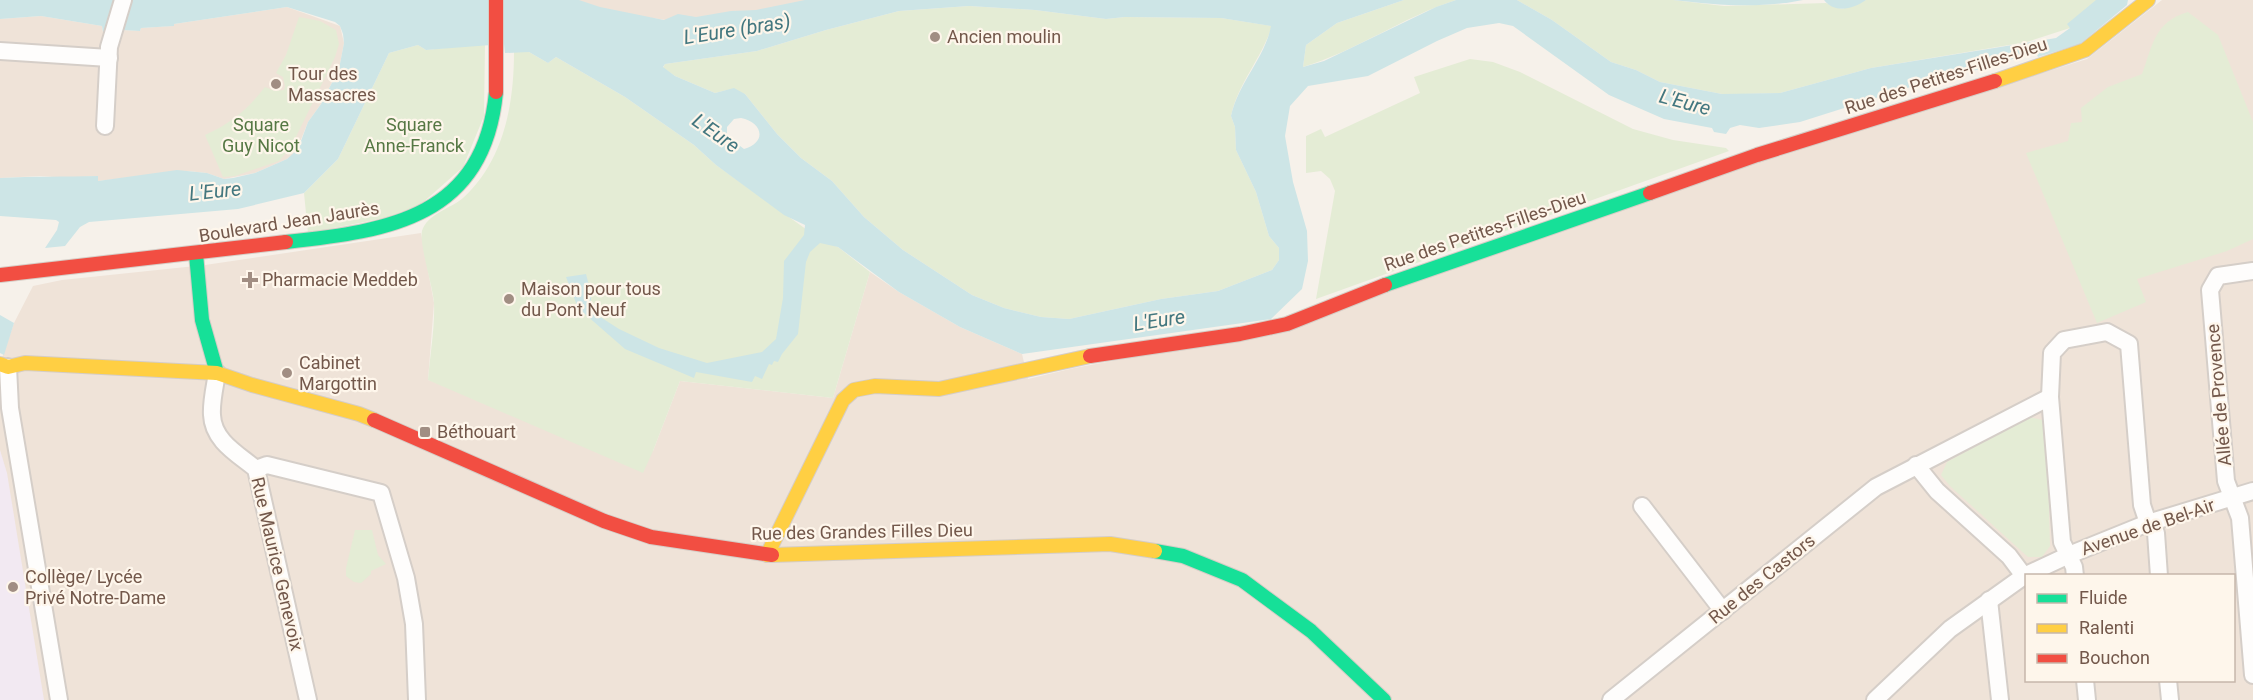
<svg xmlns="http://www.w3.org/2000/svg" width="2253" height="700" viewBox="0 0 2253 700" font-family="Roboto,sans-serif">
  <rect width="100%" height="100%" fill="#f6f1ea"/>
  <g fill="#efe3d8" fill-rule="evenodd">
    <polygon points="561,0 859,0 693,24 584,8"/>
    <path d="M2162,0H2253V700H0V364L14,323L33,286L62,280L205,265L421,233L434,303L428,380L653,451L680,381L833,398L870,272L899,292L960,327L1022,354L1028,379L1074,368L1190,347L1736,169L2087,59ZM2026,576H2234V680H2026Z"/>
    <polygon points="287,7 340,26 344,43 339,69 321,104 308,122 296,152 287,159 255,173 224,179 207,173 188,171 98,181 98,176 68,178 40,176 0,178 0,19 41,16 102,26 104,38 122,30 140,31 141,28 173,26 174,24"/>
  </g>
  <polygon fill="#f2e9f2" points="0,450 7,473 44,700 0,700"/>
  <g fill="#e4ecd5">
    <path d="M1404,0H1456C1403,17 1356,51 1303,67L1306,45L1337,23Z"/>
    <polygon points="1517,0 1673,0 1724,6 1826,3 1842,9 1866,0 2100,0 2070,28 2027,42 1871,68 1780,93 1745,94 1722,94 1660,82 1636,70 1611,62 1552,20"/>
    <path d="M969,6L1035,10L1106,19L1125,17L1221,18L1272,26C1262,58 1238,83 1231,116L1235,127L1236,150L1256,192L1269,236L1279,248V260L1272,270L1218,291L1161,299L1069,319L1041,317L1004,308L972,295L903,250L864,217L832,181L801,158L777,134L745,94L727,90L715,93L675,76L663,68L665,64L757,51L826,30L899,11Z"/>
    <path d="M2188,12L2218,35L2253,122V239L2227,251L2137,279L2146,302L2097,323L2026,153L2068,141L2071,123L2082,122L2081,108L2108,87L2142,74C2153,45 2154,22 2188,12Z"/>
    <path d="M299,17L320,21L336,30L339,44L335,57L291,147L279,161L235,176L223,177L205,135C231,123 248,109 265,87L275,91L284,90L285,86L283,77L276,73L286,55Z"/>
    <polygon points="485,44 484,116 463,167 420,205 385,218 308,233 304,193 338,159 389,53 418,45 426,50"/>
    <path d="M514,52H529L548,63L556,57L625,97L694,145L716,165L824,242L838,247L870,272L833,398L680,381L653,451L643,473L428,380C430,355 435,328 434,303C433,287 419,244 422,231C427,214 450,209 463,198C504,161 514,104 514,52Z"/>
    <polygon points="1470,59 1493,62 1520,72 1633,129 1673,140 1726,148 1729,151 1316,299 1335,191 1330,179 1321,171 1306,173 1306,136 1321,129 1325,137 1420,93 1414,77"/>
    <polygon points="2029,417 2043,420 2047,434 2050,546 2042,557 2028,557 1950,486 1941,475 1947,462"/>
    <polygon points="355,530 372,530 378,555 386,564 371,571 371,574 361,583 354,582 346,576 346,568"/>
  </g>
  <g fill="#cde5e6" fill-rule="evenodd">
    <path d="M0,0H579L600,7L664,20L678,14L696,17L731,11L756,10L805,0H1404L1337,23L1306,45L1303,67L1324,61L1436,7L1456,0H1517L1552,20L1611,62L1636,70L1660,82L1722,94L1780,93L1871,68L2056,38L2070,28L2067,24L2096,0H2128L2127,5L2080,44L2038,57L2036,52L1980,69L1920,84L1800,122L1759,128L1740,125L1730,128L1726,134L1714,132L1712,128L1664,119L1609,95L1513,26L1499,23L1467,28L1437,41L1368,76L1308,86L1290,106L1285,136L1293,182L1307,231L1308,261L1302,289L1271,319L1022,354L960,327L899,292L838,247L820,243L810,252L806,262L798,334L782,354L778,362L774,361L772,365L769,364L762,379L755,376L752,382L696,372L694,378L625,349L578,308L566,277L586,274L591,293V311L619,329L659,348L707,363L762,352L776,339L783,298L784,261L804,235L805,225L784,215L716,165L694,145L625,97L556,57L548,63L529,52L505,53L504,44L426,50L418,45L389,53L338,159L304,193L238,209L89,222L80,227L65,246L45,248L57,230L59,222L56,220L0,216V178C33,176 65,177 98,176V181L177,170L207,173L224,179L233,178L255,173L287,159L298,149L308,122L321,104L339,69L344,43L343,34L340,26L335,22L287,7L174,24V26L141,28L140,31L122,30L104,38L102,26L41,16L0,19ZM969,6L1035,10L1106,19L1125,17L1221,18L1271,26C1265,58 1238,83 1231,116L1235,127L1236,150L1256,192L1269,236L1279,248V260L1272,270L1218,291L1161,299L1069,319L1041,317L1004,308L972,295L903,250L864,217L832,181L801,158L777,134L745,94L734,88L715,93L675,76L663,67L665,64L757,51L826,30L899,11ZM741,118C762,122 768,142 744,149L727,136V127L734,119Z"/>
    <path d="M1673,0H1803C1758,9 1718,5 1673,0Z"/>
    <path d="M1824,0H1866C1853,9 1835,14 1824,0Z"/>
    <polygon points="0,315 14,323 4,355 0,353"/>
  </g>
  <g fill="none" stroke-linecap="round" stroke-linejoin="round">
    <g stroke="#d5cec8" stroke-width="20">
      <g id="street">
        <polyline points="0,51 109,58"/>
        <polyline points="105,126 109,47 123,0"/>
        <polyline points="2253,271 2218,276 2210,290 2226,481 2240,518 2253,675"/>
        <polyline points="8,367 10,408 59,700"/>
        <path d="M217,373C215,386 211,402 212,415C213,441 238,454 256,469L308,700"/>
        <polyline points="1916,465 1937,491 2009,556 2024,576"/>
        <polyline points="256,469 267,465 381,493 406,578 414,624 417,700"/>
        <polyline points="1642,506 1723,611"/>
        <polyline points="2075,576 2074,567 2062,542 2050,397 2052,353 2064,340 2107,332 2129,344 2142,505 2148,523 2156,533 2159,576"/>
        <polyline points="1989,600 2000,700"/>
        <polyline points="2085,680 2087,700"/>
        <polyline points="2168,680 2170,700"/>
        <polyline points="1611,700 1876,487 2050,397"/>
        <polyline points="1875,700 1950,629 2024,576 2069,555 2148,523 2253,491"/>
      </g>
    </g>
    <g stroke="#d5cdc6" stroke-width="16">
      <g id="fast">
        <path d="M286,242C390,231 484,217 496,92"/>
        <polyline points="196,254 202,320 217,373"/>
        <polyline points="1385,285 1650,193"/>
        <polyline points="1155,551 1183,556 1242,580 1311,631 1384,700"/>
      </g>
    </g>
    <g stroke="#d5cdc6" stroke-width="16">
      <g id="slow">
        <polyline points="1995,81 2085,50 2148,0"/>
        <polyline points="0,364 8,367 25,363 217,373 252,385 359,414 374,420"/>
        <polyline points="767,555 843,400 854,390 875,386 939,389 1090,356"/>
        <polyline points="772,555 1110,544 1155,551"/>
      </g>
    </g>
    <g stroke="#d5cdc6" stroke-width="16">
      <g id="jam">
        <polyline points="496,92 496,0"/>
        <polyline points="1650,193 1757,155 1995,81"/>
        <polyline points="0,275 286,242"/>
        <polyline points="1090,356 1240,334 1287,324 1385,285"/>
        <polyline points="374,420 604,521 651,537 772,555"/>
      </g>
    </g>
    <use href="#street" stroke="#fefdfc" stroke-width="16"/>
    <use href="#fast" stroke="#16e098" stroke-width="14"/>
    <use href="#slow" stroke="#ffcf43" stroke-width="14"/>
    <use href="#jam" stroke="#f24e42" stroke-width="14"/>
  </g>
  <g fill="#a18e83" stroke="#fef6eb" stroke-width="2">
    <circle cx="935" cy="37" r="6"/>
    <circle cx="276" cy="84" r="6"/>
    <path d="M247 271h6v6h6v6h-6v6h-6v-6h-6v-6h6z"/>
    <circle cx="509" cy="299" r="6"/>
    <circle cx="287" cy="373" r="6"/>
    <rect x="419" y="426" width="12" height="12" rx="3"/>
    <circle cx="13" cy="587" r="6"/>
  </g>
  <g text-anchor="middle" stroke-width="4.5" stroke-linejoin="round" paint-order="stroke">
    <g font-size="18" fill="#73584b" stroke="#fef6eb" text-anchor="start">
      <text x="947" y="43">Ancien moulin</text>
      <text x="288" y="80">Tour des<tspan x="288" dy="21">Massacres</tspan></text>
      <text x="262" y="286">Pharmacie Meddeb</text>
      <text x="521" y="295">Maison pour tous<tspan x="521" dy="21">du Pont Neuf</tspan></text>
      <text x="299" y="369">Cabinet<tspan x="299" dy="21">Margottin</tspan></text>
      <text x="437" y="438">Béthouart</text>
      <text x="25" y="583">Collège/ Lycée<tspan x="25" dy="21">Privé Notre-Dame</tspan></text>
    </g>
    <g font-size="18" fill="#73584b" stroke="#fef6eb">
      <text transform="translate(1946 76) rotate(-18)" y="6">Rue des Petites-Filles-Dieu</text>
      <text transform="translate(289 222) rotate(-9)" y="6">Boulevard Jean Jaurès</text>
      <text transform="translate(1485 231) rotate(-19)" y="6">Rue des Petites-Filles-Dieu</text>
      <text transform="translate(2219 395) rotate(-95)" y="6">Allée de Provence</text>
      <text transform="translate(2148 527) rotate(-19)" y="6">Avenue de Bel-Air</text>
      <text transform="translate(862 532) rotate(-1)" y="6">Rue des Grandes Filles Dieu</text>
      <text transform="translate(277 564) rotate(77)" y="6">Rue Maurice Genevoix</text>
      <text transform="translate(1762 579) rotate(-39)" y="6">Rue des Castors</text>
    </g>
    <g font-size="18" fill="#567844" stroke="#fef6eb">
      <text x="261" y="131">Square<tspan x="261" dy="21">Guy Nicot</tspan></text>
      <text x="414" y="131">Square<tspan x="414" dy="21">Anne-Franck</tspan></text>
    </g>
    <g font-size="20" font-style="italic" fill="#43777f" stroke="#fef6eb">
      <text transform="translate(737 29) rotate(-9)" y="7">L'Eure (bras)</text>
      <text transform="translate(1685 102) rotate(15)" y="7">L'Eure</text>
      <text transform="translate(716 133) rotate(35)" y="7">L'Eure</text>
      <text transform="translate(215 191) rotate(-6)" y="7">L'Eure</text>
      <text transform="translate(1159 320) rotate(-9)" y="7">L'Eure</text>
    </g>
  </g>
  <rect x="2025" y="574" width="210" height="108" fill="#fef6eb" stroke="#c6b7ab" stroke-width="1.5"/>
  <rect x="2037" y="594" width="30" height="9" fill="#16e098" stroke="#c6b7ab" stroke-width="1.5"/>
  <text x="2079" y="604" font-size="18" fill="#73584b">Fluide</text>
  <rect x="2037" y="624" width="30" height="9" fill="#ffcf43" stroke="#c6b7ab" stroke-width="1.5"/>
  <text x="2079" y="634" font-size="18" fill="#73584b">Ralenti</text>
  <rect x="2037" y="654" width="30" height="9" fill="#f24e42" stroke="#c6b7ab" stroke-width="1.5"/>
  <text x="2079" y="664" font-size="18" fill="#73584b">Bouchon</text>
</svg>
